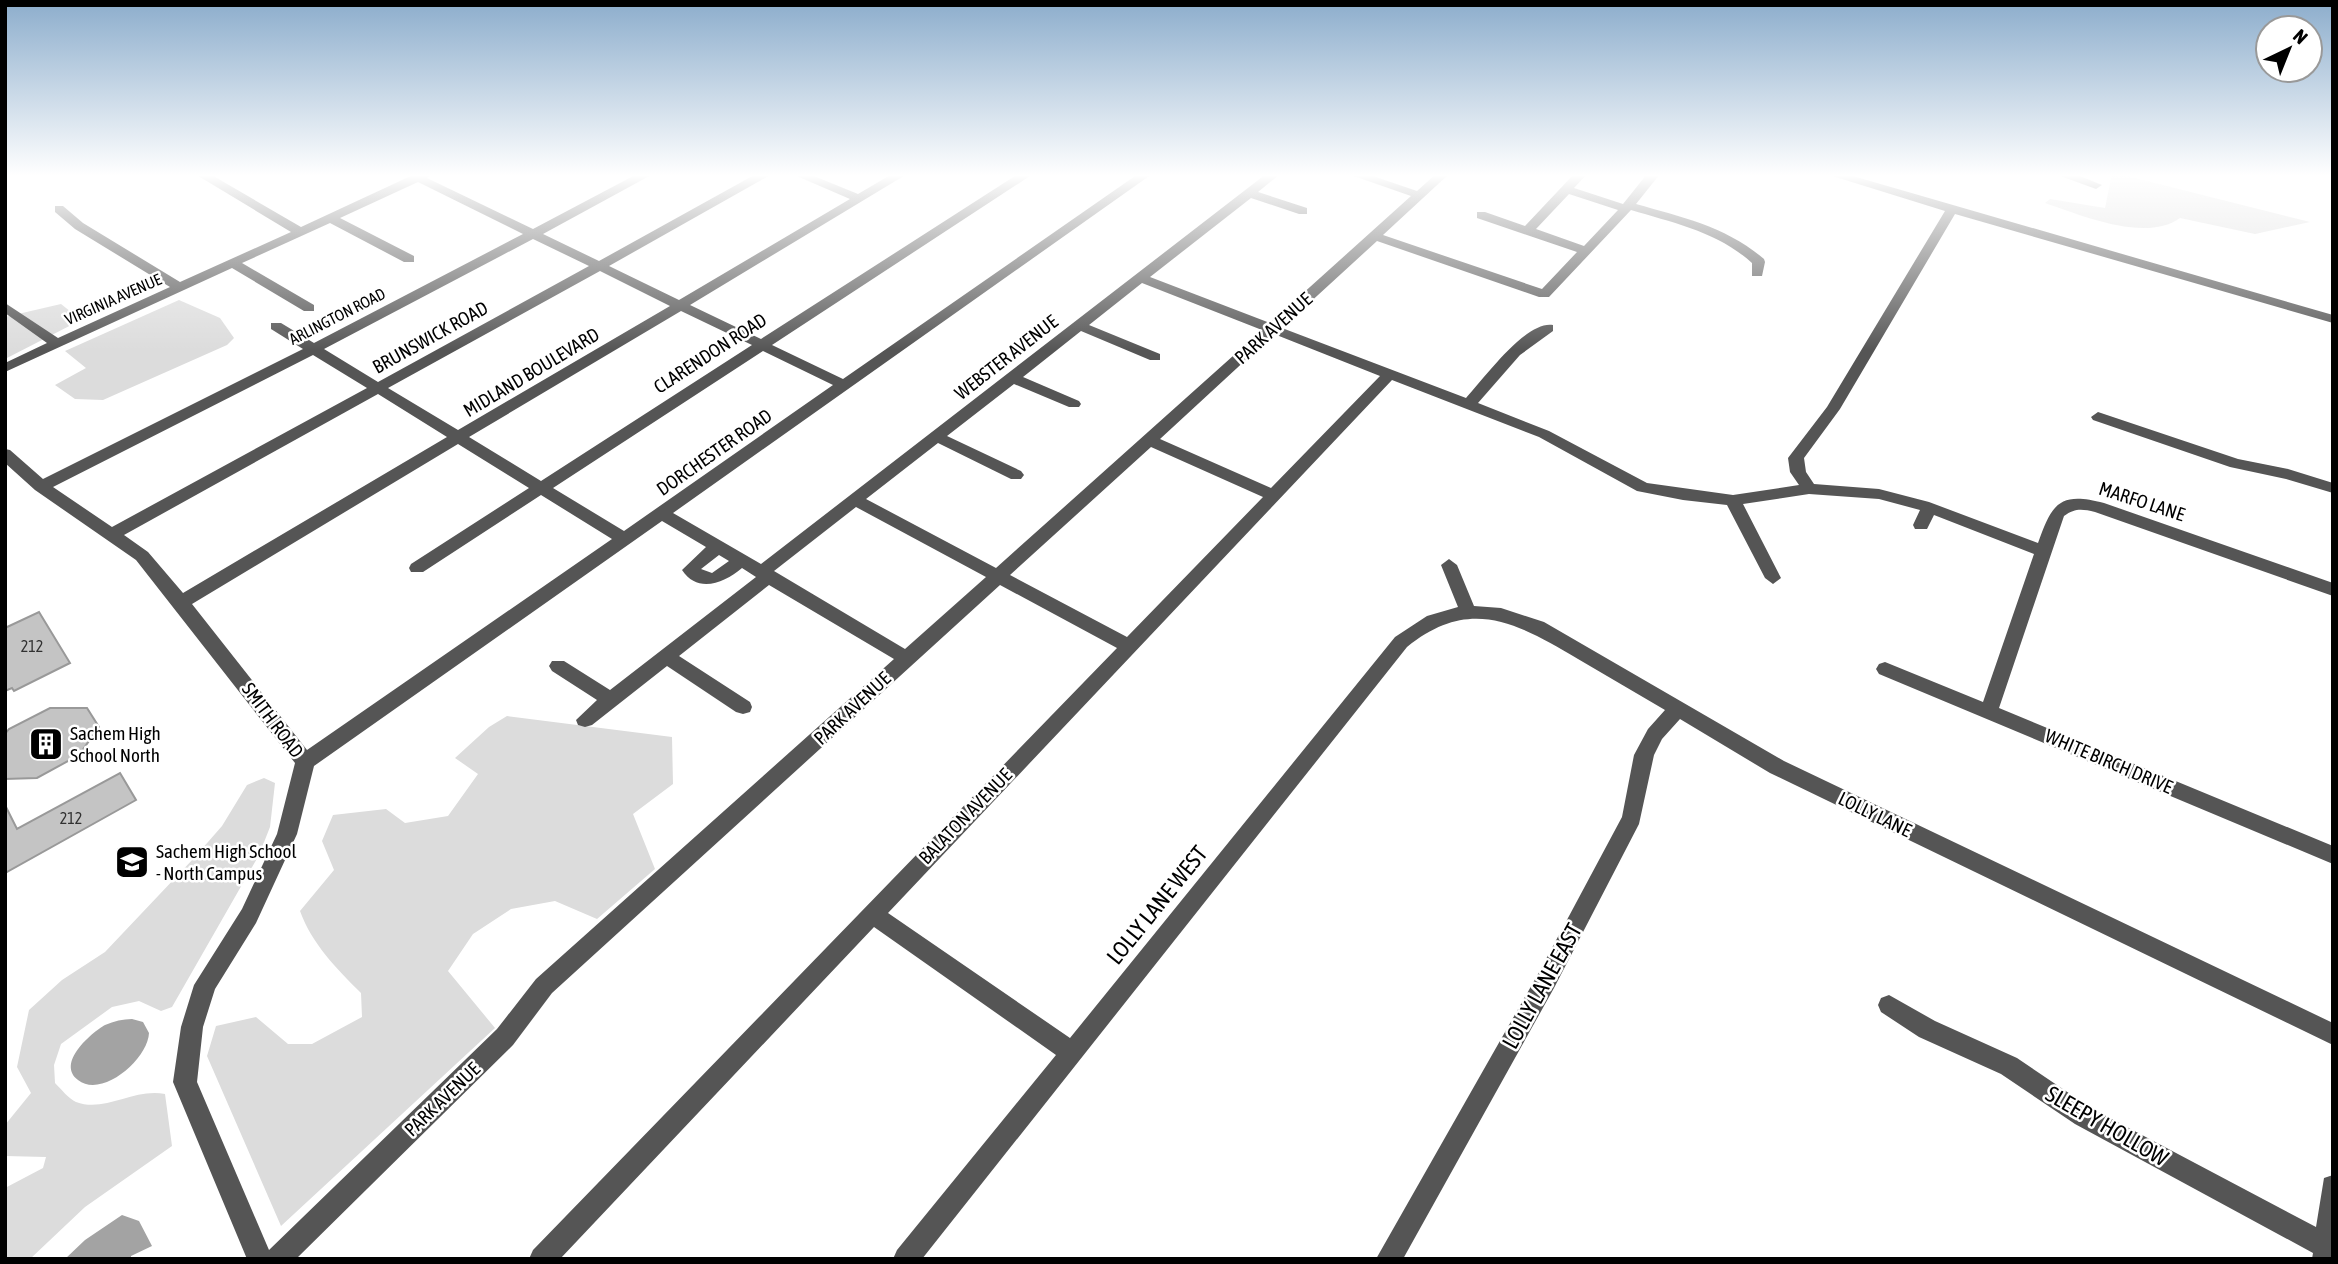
<svg xmlns="http://www.w3.org/2000/svg" width="2338" height="1264" viewBox="0 0 2338 1264" font-family="'Asap Condensed',sans-serif">
  <rect width="100%" height="100%" fill="#fff"/>
  <g fill="#dcdcdc">
    <path d="M2112,174H2119L2310,222L2255,234L2180,218C2145,243 2081,215 2045,203L2050,199L2105,208Z"/>
    <polygon points="179,300 220,318 234,338 227,345 103,400 75,399 55,385 86,368 65,351"/>
    <polygon points="61,304 81,320 5,359 5,317"/>
    <path d="M507,716L672,737L673,784L633,814L655,869L597,919L555,901L511,909L473,934L448,971L495,1028L281,1226L207,1056L216,1026L256,1017L288,1044H312L362,1017L361,993C336,968 312,944 300,911L334,870L322,841L333,815L386,809L405,823L448,816L478,774L455,758L489,727Z"/>
    <path d="M264,778L275,783L270,827L259,855L172,1007L161,1011L139,1001L112,1007L61,1044L54,1065L55,1083C61,1089 69,1099 76,1102C105,1113 133,1088 165,1094L172,1146L85,1207L30,1259H5V1188L43,1168L46,1157L5,1156V1125L31,1093L17,1067L29,1010L62,980L105,952L194,858L222,826L247,785Z"/>
  </g>
  <g fill="#a3a3a3">
    <path d="M132,1019L143,1022L149,1033C148,1059 102,1099 78,1080C56,1063 91,1033 105,1025C114,1021 123,1019 132,1019Z"/>
    <polygon points="122,1215 139,1221 152,1246 131,1256 131,1259 65,1259 85,1240"/>
  </g>
  <g fill="#c4c4c4" stroke="#999" stroke-width="2">
    <polygon points="39,612 70,663 14,691 12,688 5,691 5,628"/>
    <polygon points="50,708 87,708 99,727 79,755 37,778 5,779 5,734 9,729"/>
    <polygon points="120,773 136,800 5,873 5,805 17,829"/>
  </g>
  <g fill="none" stroke-linecap="round" stroke-linejoin="round">
    <g fill="#555" fill-rule="evenodd">
      <path d="M195,174H210L301,227L415,174H432L427,178L533,229L637,174H653L543,234L599,261L756,174H772L609,266L679,300L850,199L792,174H809L858,194L892,174H907L690,305L761,339L1018,174H1033L772,345L843,379L1138,174H1152L673,513L761,564L1266,174H1280L1258,192L1307,208V214H1299L1251,198L1150,277L1270,323L1411,196L1348,174H1367L1417,191L1436,174H1449L1383,235L1542,289L1577,252L1477,218V212H1485L1525,226L1574,174H1587L1574,188L1623,204L1647,174H1660L1636,204C1682,217 1727,227 1764,259L1765,262L1762,276H1752V263C1718,232 1674,223 1631,210L1549,297H1539L1377,241L1282,328L1466,398C1483,380 1526,320 1553,325V331L1520,355L1478,403L1549,431L1647,483L1733,495L1799,485L1790,472L1788,458L1827,407L1945,211L1826,174H1846L2333,315V323L1955,214L1840,409L1804,458L1806,472L1814,484L1879,489L1929,502L2038,543C2052,504 2059,491 2104,503L2333,583V596L2095,512C2082,509 2075,508 2064,516L1999,708L2333,846V864L1879,674L1876,669L1879,664L1885,662L1983,702L2034,554L1934,515L1927,529H1915L1913,525L1920,510L1879,499L1809,494L1743,504L1781,578L1773,584L1765,578L1727,505L1683,500L1637,491L1539,437L1392,380L888,913L1070,1038L1395,637L1427,616L1458,607L1441,565L1449,559L1457,565L1474,606L1501,608L1544,622L1784,761L2333,1023V1045L1770,773L1680,719L1662,739L1654,755L1639,824L1554,988L1403,1259H1376L1538,974L1622,817L1634,755L1648,729L1665,710C1636,693 1607,676 1578,659C1517,623 1470,596 1407,647L922,1259H893L897,1250L1056,1055L874,927L560,1259H529L533,1250L1117,648L1000,585L552,993L513,1045L296,1259H247L173,1082L181,1027L194,985L242,909L277,834L295,763L136,560L35,490L5,463V449L10,450L43,479L303,349L271,329V323H281L314,343L523,234L418,182L340,218L414,256V262H404L330,223L242,263L314,305V311H304L232,268L5,372V363L47,343L5,313V303L58,338L170,287L75,229L55,212V206H63L83,223L180,282L291,232ZM1569,194L1618,210L1584,246L1536,229ZM533,239L589,266L378,382L324,349ZM600,271L670,306L458,430L388,388ZM1142,283L1262,330L996,568L866,499L938,443L1011,479H1021L1024,475L1021,471L947,436L1014,384L1069,407H1079L1081,404L1079,401L1023,377L1081,331L1150,360H1160V354L1089,325ZM681,311L752,345L541,481L469,437ZM1274,334L1380,376L1271,488L1160,439ZM763,351L833,385L624,531L553,488ZM313,355L367,388L112,527L53,487ZM378,394L447,437L183,593L148,552L124,535ZM458,444L529,488L411,564L409,568L411,572H423L541,495L612,539L307,750L192,604ZM1151,447L1263,497L1127,637L1010,575ZM856,507L986,577L905,649L774,571ZM662,521L706,547L682,570C698,594 724,583 742,568L756,577L610,690L564,661H552L549,666L552,671L597,700L576,720L578,725L585,727L592,725L667,666L736,712L743,714L750,712L752,707L750,702L679,656L769,585L894,659L536,979L497,1029L269,1250L197,1082L203,1027L215,989L256,923L297,834L314,766ZM719,555L729,561L712,573L701,569Z"/>
      <polygon points="2055,174 2075,174 2102,185 2096,189"/>
      <polygon points="2098,412 2238,459 2288,469 2333,483 2333,493 2286,479 2230,467 2093,420 2091,417"/>
      <polygon points="1889,995 1935,1021 2017,1058 2091,1108 2316,1227 2324,1178 2333,1175 2333,1259 2312,1259 2313,1253 2075,1124 2001,1074 1919,1037 1881,1012 1878,1005 1881,998"/>
    </g>
  </g>
  <linearGradient id="sky" x2="0" y2="1"><stop stop-color="#8cadcc"/><stop offset="0.5" stop-color="#fff"/><stop offset="1" stop-color="#fff" stop-opacity="0"/></linearGradient>
  <rect width="2338" height="351" fill="url(#sky)"/>
  <defs>
    <g id="building-square" transform="scale(1.75)"><rect x="-9" y="-9" width="18" height="18" rx="4" fill="#000" stroke="#fff"/><path d="M-4-6H4V6H1V3H-1V6H-4ZM-2.5-4.3h1.7v1.8h-1.7ZM.8-4.3h1.7v1.8H.8ZM-2.5-1h1.7V.8h-1.7ZM.8-1h1.7V.8H.8Z" fill="#fff"/></g>
    <g id="school-square" transform="scale(1.75)"><rect x="-9" y="-9" width="18" height="18" rx="4" fill="#000" stroke="#fff"/><path d="M0-5L7-2L0 1L-7-2ZM-4 1L0 2.5L4 1V4Q0 6-4 4Z" fill="#fff"/></g>
  </defs>
  <g fill-rule="evenodd">
    <use href="#building-square" x="46" y="744"/>
    <use href="#school-square" x="132" y="862"/>
  </g>
  <g text-anchor="middle" stroke-width="5" stroke-linejoin="round" paint-order="stroke">
    <g font-size="16" fill="#000" stroke="#fff">
      <text transform="translate(113 299) rotate(-24)" y="6">VIRGINIA AVENUE</text>
      <text transform="translate(337 316) rotate(-27)" y="6">ARLINGTON ROAD</text>
    </g>
    <g font-size="16" fill="#313131">
      <text x="32" y="652">212</text>
      <text x="71" y="824">212</text>
    </g>
    <g font-size="19" fill="#000" stroke="#fff">
      <text transform="translate(1273 328) rotate(-42)" y="7">PARK AVENUE</text>
      <text transform="translate(430 337) rotate(-29)" y="7">BRUNSWICK ROAD</text>
      <text transform="translate(710 353) rotate(-33)" y="7">CLARENDON ROAD</text>
      <text transform="translate(1006 357) rotate(-38)" y="7">WEBSTER AVENUE</text>
      <text transform="translate(531 372) rotate(-31)" y="7">MIDLAND BOULEVARD</text>
      <text transform="translate(714 452) rotate(-35)" y="7">DORCHESTER ROAD</text>
      <text transform="translate(2142 501) rotate(18)" y="7">MARFO LANE</text>
      <text transform="translate(852 708) rotate(-43)" y="7">PARK AVENUE</text>
      <text transform="translate(273 720) rotate(53)" y="7">SMITH ROAD</text>
      <text transform="translate(2109 761) rotate(23)" y="7">WHITE BIRCH DRIVE</text>
      <text transform="translate(1875 814) rotate(26)" y="7">LOLLY LANE</text>
      <text transform="translate(965 816) rotate(-46)" y="7">BALATON AVENUE</text>
      <text transform="translate(442 1099) rotate(-44)" y="7">PARK AVENUE</text>
    </g>
    <g font-size="19" fill="#000" stroke="#fff" text-anchor="start">
      <text x="70" y="740">Sachem High<tspan x="70" dy="22">School North</tspan></text>
      <text x="156" y="858">Sachem High School<tspan x="156" dy="22">- North Campus</tspan></text>
    </g>
    <g font-size="23" fill="#000" stroke="#fff">
      <text transform="translate(1157 905) rotate(-51)" y="8">LOLLY LANE WEST</text>
      <text transform="translate(1542 986) rotate(-61)" y="8">LOLLY LANE EAST</text>
      <text transform="translate(2107 1126) rotate(30)" y="8">SLEEPY HOLLOW</text>
    </g>
  </g>
  <rect width="2338" height="1264" fill="none" stroke="#000000" stroke-width="14"/>
  <g transform="translate(2289 49) rotate(43)"><circle r="33" fill="#ffffff" stroke="#999999" stroke-width="2"/>
  <path d="M0-5L12 26L0 18L-12 26Z" fill="#000000"/>
  <text y="-10" font-size="19" font-weight="bold" text-anchor="middle" fill="#000000">N</text>
  </g>
</svg>
